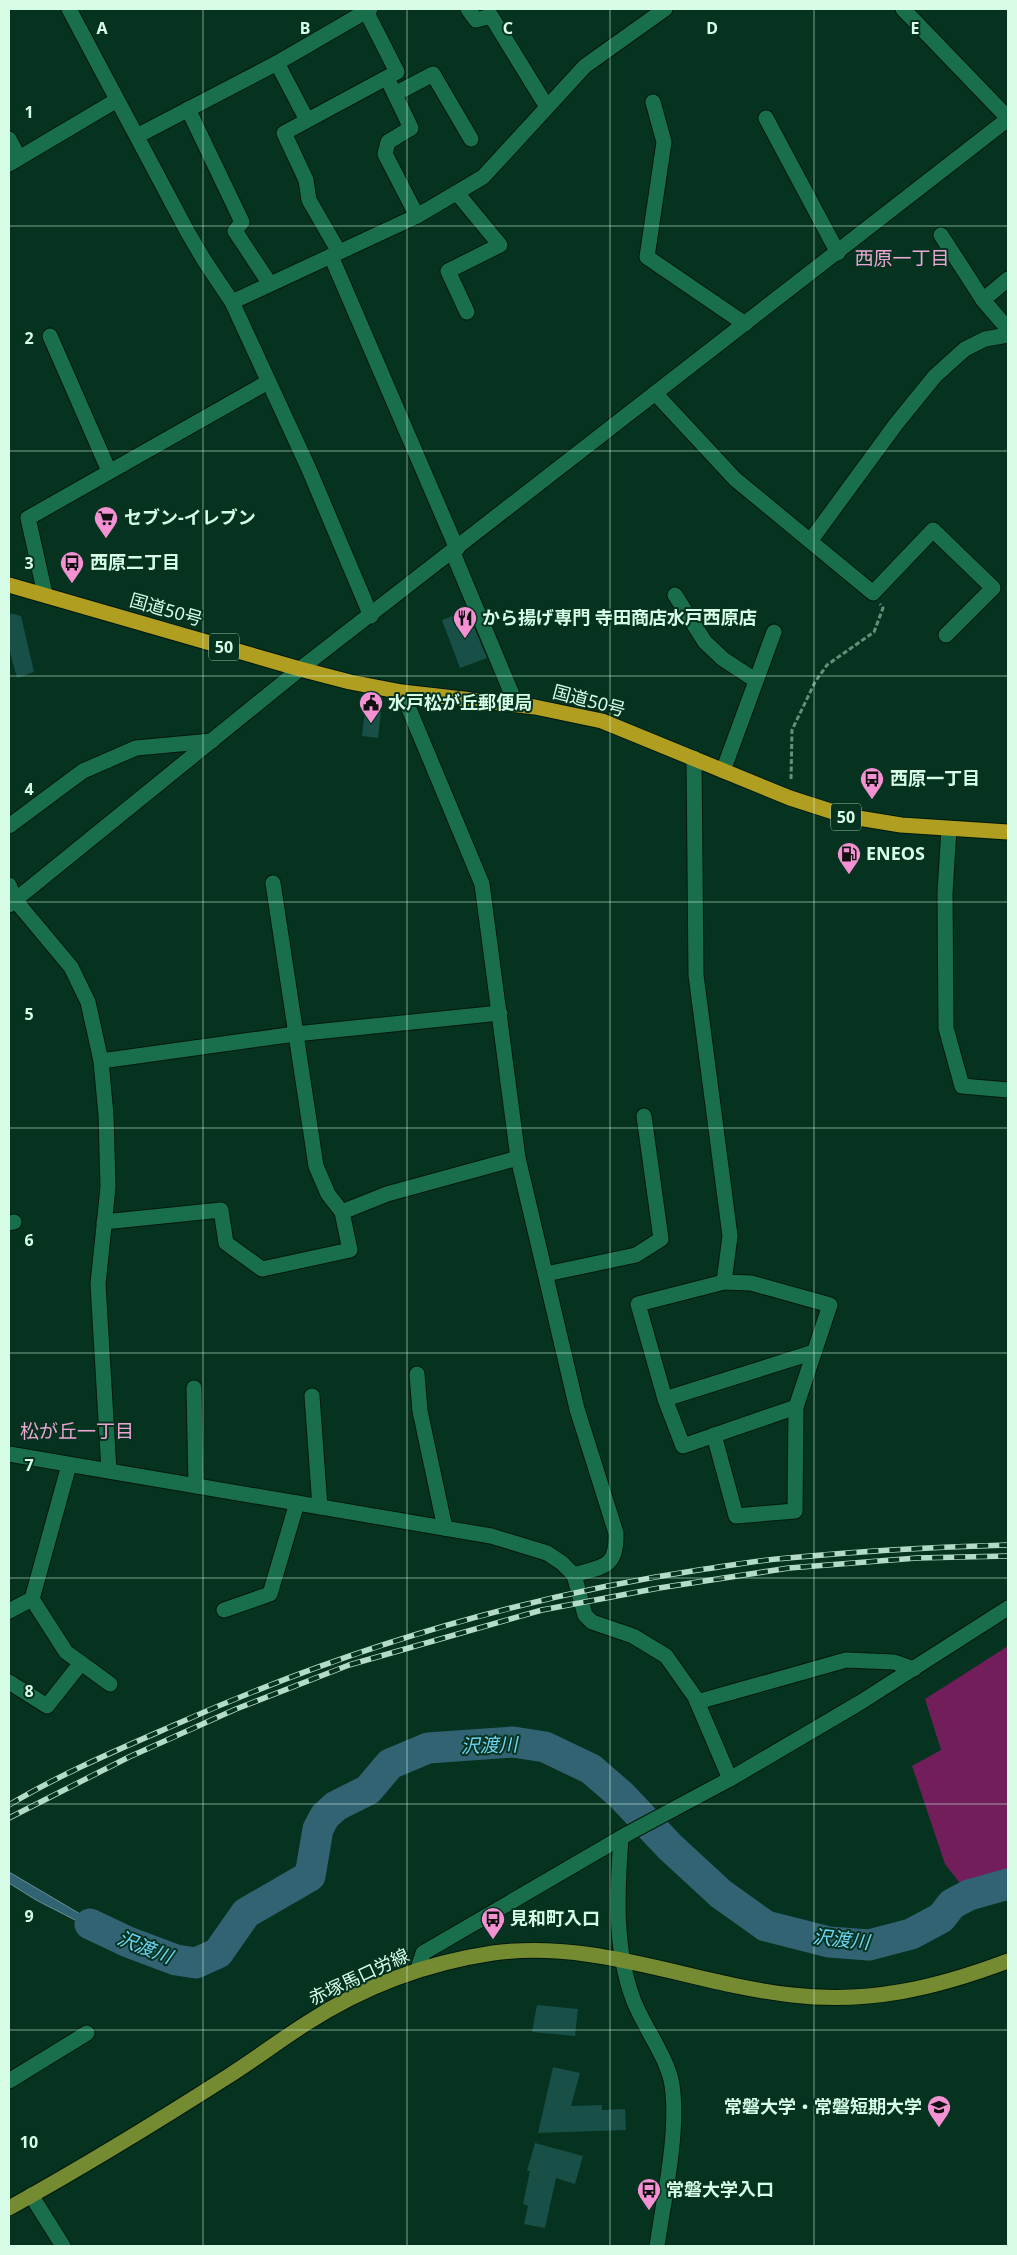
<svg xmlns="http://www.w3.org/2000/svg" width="1017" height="2255" viewBox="0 0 1017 2255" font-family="'Noto Sans','Noto Sans JP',sans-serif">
  <rect width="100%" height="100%" fill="#053320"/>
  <polygon fill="#711e5b" points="1008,1646 1008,1879 966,1891 945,1864 912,1766 941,1750 925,1699"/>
  <polygon fill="#326373" stroke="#649196" points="9,1872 87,1918 130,1937 126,1946 36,1900 9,1883"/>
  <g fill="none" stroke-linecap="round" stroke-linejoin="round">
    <polyline stroke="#326373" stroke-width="31" points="90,1924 128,1942 176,1960 196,1963 218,1953 246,1913 310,1876 318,1829 325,1816 336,1806 368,1790 390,1764 428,1748 513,1742 545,1747 591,1769 621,1795 670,1847 721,1894 766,1926 829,1942 869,1945 911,1934 941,1918 952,1904 969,1895 1008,1884"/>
  </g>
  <g fill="#184f46">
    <polygon points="467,611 487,658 460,668 442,620"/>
    <polygon points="9,613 21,616 34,672 17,678 9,648"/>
    <polygon points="365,710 381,712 378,738 362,736"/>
    <polygon points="537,2005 578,2009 575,2036 532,2032"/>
    <polygon points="553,2067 580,2073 571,2106 602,2105 602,2110 625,2109 626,2130 538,2133"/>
    <polygon points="535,2143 583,2156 575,2184 556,2178 545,2228 524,2224 528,2206 523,2204 530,2171 527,2171"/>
  </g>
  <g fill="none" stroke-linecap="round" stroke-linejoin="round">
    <g stroke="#01180d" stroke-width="17">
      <g id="minor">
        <polyline points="69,9 187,231 204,260 232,302 308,467 371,616"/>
        <polyline points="468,9 476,20 491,16 547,107"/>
        <polyline points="903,9 1008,118"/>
        <polyline points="277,63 307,120"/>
        <polyline points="387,78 411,128 388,142 385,154 417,216"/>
        <polyline points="395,94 433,74 471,139"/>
        <polyline points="653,102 664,142 647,257 745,324"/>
        <polyline points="188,109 242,222 235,231 270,284"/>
        <polyline points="766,118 838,253"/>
        <polyline points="137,136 277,63 370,9"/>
        <polyline points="9,139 19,158"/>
        <polyline points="9,164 117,100"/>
        <polyline points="457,193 500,245 448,271 467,312"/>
        <polyline points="941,235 983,300"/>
        <polyline points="339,252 309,200 306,180 284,133 397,72 366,11"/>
        <polyline points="331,256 457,549"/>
        <polyline points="1008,279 983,300 1008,329"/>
        <polyline points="232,302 417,216 483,177 585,66 665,9"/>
        <polyline points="50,336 109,471"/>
        <polyline points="655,393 735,479 873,593 933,530 993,588 946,635"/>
        <polyline points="811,540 896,424 935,376 965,349 985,339 1008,335"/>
        <polyline points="453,553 516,704"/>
        <polyline points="45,594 28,518 268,382"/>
        <polyline points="675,595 705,642 723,659 755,680"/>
        <path d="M402,692L482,884L518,1158L577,1409L616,1533C617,1568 604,1566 574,1575"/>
        <polyline points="694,758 696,975 730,1236 724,1282 638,1304 665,1399 683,1446 796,1407 830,1305 751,1283 724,1282"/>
        <polyline points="723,771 774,632"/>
        <polyline points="9,826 83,771 136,748 212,741"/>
        <polyline points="949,829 945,893 946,1028 962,1086 1008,1090"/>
        <polyline points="273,883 316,1166 328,1194 342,1212"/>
        <polyline points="9,885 15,900 71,967 88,1002 101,1061 106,1115 108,1187 98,1284 109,1471"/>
        <polyline points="9,905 300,669 1008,119"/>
        <polyline points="101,1061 295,1034 500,1013"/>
        <polyline points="104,1222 221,1210 226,1243 262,1269 350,1250 342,1212 387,1194 518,1158"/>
        <polyline points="9,1223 14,1222"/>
        <polyline points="546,1274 636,1255 661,1239 644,1116"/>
        <polyline points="417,1374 420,1411 445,1528"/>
        <polyline points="194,1388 196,1486"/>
        <polyline points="312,1396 320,1507"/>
        <polyline points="665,1399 814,1352"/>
        <polyline points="714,1435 736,1516 795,1511 796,1407"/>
        <polyline points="9,1454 491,1536 547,1553 562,1563 574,1575 585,1615 592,1622 633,1636 666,1656 695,1697 730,1779"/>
        <polyline points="69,1465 32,1599 66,1652 110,1684"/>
        <polyline points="224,1610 270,1594 297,1503"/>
        <polyline points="9,1611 32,1599"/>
        <polyline points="9,1682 47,1706 81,1663"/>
        <polyline points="697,1702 846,1660 894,1662 914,1669"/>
        <path d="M621,1838C617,1891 614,1948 633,1999C643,2026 668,2058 672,2085C679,2131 664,2198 657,2246"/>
        <polyline points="418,1969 423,1953 629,1833 730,1779 861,1702 1008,1608"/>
        <polyline points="9,2081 87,2033"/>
        <polyline points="31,2195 63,2246"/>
      </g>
    </g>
    <g stroke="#01180d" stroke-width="17">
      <path id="major" d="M9,2208C83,2167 155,2123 227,2077C254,2060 280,2040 307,2023C364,1986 426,1963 493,1953C596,1939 692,1984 792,1995C869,2004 936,1988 1008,1961"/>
    </g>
    <g stroke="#01180d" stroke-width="17">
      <polyline id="highway" points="9,585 300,669 350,682 402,692 535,707 602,721 790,798 846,816 901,825 1008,832"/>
    </g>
    <polyline stroke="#658f7b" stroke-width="3" stroke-dasharray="5 2.5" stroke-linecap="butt" points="791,779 792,730 815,682 827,665 874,632 883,608 880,604"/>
    <use href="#minor" stroke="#196f4b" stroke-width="15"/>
    <use href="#major" stroke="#748b31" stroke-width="15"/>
    <use href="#highway" stroke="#b09e20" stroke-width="15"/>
    <g stroke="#b4dbc6" stroke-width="5.5">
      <g id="rail">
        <path d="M9,1805C62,1773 122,1748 179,1723C346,1649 524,1596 705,1569C733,1565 761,1560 788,1558C862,1551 935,1547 1008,1545"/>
        <polyline points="9,1818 129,1757 236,1709 349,1665 542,1610 659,1588 789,1568 917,1558 1008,1556"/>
      </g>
    </g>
    <use href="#rail" stroke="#053320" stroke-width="4" stroke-dasharray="11" stroke-linecap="butt"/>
  </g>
  <path fill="none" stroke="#d7fde7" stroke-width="1" stroke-opacity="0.55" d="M203,9V2246M407,9V2246M610,9V2246M814,9V2246M9,226H1008M9,451H1008M9,676H1008M9,902H1008M9,1128H1008M9,1353H1008M9,1578H1008M9,1804H1008M9,2030H1008"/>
  <defs>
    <g id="supermarket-pin" transform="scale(1.25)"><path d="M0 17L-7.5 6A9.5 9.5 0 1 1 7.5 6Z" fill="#f491d3" stroke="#053320"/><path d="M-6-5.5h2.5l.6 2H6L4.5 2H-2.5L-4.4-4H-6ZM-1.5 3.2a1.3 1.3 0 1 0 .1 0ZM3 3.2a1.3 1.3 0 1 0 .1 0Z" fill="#111"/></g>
    <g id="bus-pin" transform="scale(1.25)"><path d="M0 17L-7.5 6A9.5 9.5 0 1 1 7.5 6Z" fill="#f491d3" stroke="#053320"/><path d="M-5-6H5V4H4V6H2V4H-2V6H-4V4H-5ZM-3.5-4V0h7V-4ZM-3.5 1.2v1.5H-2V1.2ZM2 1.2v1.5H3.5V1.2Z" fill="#111"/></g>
    <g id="restaurant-pin" transform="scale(1.25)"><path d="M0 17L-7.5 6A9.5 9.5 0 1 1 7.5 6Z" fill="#f491d3" stroke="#053320"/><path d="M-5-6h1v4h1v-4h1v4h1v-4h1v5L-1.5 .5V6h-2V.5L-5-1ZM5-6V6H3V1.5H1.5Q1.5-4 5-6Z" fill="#111"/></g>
    <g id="civic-pin" transform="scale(1.25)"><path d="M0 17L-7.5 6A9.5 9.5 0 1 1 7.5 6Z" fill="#f491d3" stroke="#053320"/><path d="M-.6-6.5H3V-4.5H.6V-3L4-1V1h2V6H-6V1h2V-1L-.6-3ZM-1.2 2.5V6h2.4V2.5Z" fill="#111"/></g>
    <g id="fuel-pin" transform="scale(1.25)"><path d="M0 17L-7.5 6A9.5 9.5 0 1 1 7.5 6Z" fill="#f491d3" stroke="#053320"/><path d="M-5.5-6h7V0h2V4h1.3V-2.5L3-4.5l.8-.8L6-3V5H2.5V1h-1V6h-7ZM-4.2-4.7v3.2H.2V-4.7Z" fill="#111"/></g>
    <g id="university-pin" transform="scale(1.25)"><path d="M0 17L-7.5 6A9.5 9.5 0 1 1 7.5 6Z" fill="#f491d3" stroke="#053320"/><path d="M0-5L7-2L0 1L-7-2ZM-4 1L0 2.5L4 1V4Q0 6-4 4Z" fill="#111"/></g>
  </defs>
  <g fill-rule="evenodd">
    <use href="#supermarket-pin" x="106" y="518"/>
    <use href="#bus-pin" x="72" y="563"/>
    <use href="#restaurant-pin" x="465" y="618"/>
    <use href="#civic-pin" x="371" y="703"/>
    <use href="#bus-pin" x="872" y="779"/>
    <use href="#fuel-pin" x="849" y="854"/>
    <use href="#bus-pin" x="493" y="1919"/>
    <use href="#university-pin" x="939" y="2107"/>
    <use href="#bus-pin" x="649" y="2190"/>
  </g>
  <g text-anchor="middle" stroke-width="4" stroke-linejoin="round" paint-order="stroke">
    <g fill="#053320" stroke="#98c0ab" stroke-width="1">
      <rect x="209" y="633.5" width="30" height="27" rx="4"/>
      <rect x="831" y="803.5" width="30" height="27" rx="4"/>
    </g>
    <g font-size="16" font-weight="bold" fill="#d7fde7">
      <text x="224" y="653">50</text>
      <text x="846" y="823">50</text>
    </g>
    <g font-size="18" font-weight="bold" fill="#d7fde7" stroke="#053320" text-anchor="start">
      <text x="124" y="524">セブン-イレブン</text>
      <text x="90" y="569">西原二丁目</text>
      <text x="482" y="624">から揚げ専門 寺田商店水戸西原店</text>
      <text x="388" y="709">水戸松が丘郵便局</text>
      <text x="890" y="785">西原一丁目</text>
      <text x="866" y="860">ENEOS</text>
      <text x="510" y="1925">見和町入口</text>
      <text x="922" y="2113" text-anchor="end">常磐大学・常磐短期大学</text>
      <text x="666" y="2196">常磐大学入口</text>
    </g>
    <g font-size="18" fill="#d7fde7" stroke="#053320">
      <text transform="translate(166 610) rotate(16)" y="6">国道50号</text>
      <text transform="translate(589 701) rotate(15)" y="6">国道50号</text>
      <text transform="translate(359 1977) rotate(-25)" y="6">赤塚馬口労線</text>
    </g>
    <g font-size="19" fill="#eca6d3" stroke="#053320">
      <text x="902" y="265">西原一丁目</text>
      <text x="77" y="1438">松が丘一丁目</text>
    </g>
    <g font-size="19" font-style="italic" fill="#6ed6f6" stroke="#053320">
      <text transform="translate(489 1745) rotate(-2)" y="7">沢渡川</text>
      <text transform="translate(841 1939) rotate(6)" y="7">沢渡川</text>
      <text transform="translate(145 1947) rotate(21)" y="7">沢渡川</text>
    </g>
  </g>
  <g font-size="16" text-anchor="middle" font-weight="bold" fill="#d7fde7" stroke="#053320" stroke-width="4" stroke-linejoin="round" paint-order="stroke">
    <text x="102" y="34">A</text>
    <text x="305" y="34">B</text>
    <text x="508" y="34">C</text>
    <text x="712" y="34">D</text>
    <text x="915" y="34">E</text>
    <text x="29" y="118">1</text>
    <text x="29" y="344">2</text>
    <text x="29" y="569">3</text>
    <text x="29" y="795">4</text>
    <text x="29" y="1020">5</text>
    <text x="29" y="1246">6</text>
    <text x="29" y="1471">7</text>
    <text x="29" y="1697">8</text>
    <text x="29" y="1922">9</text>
    <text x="29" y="2148">10</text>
  </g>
  <rect width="1017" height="2255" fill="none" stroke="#d7fde7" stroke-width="20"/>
</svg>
